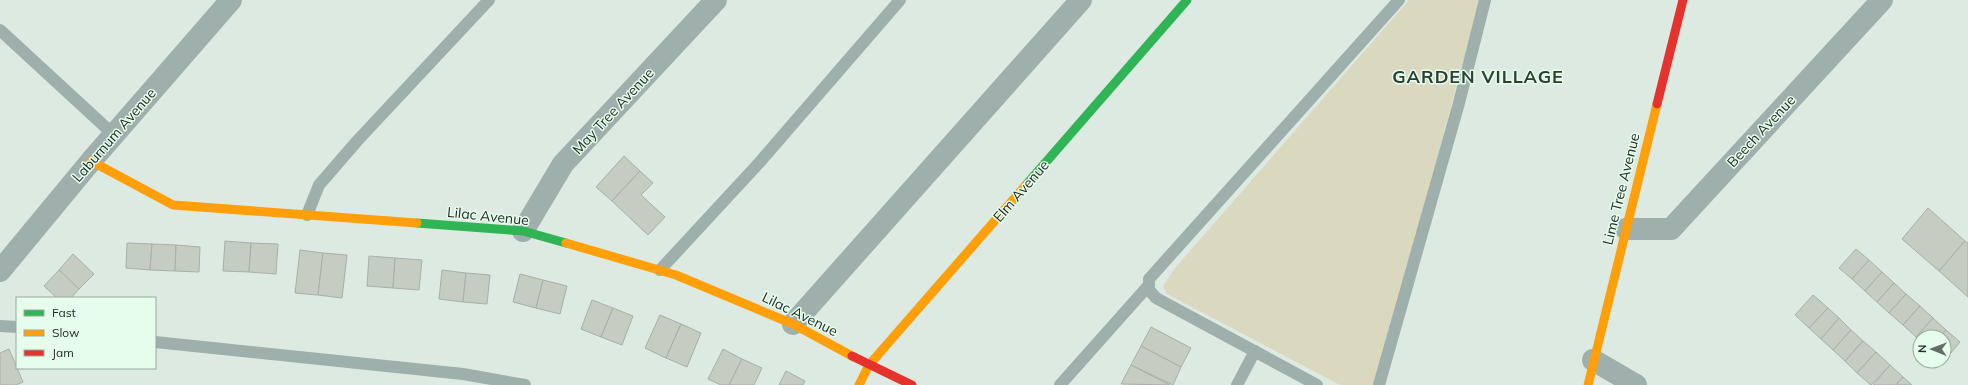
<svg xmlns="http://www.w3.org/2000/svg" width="1968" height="385" viewBox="0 0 1968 385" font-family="Mulish,sans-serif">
  <rect width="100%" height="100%" fill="#ddeae1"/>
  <polygon fill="#dbd8c0" points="1409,0 1480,0 1375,385 1340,385 1167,294 1163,286 1175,268"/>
  <g fill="#c5cdc2" stroke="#a7afa6">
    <polygon points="624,156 640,171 612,201 596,187"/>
    <polygon points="640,171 653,183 641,195 665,217 648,235 612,201"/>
    <polygon points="1928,208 1965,241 1939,271 1902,239"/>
    <polygon points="225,241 251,243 249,272 223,271"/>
    <polygon points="1965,241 1968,243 1968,297 1939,271"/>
    <polygon points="127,243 152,244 150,270 126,268"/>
    <polygon points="251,243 278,244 276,274 249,272"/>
    <polygon points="152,244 176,245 175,271 150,270"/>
    <polygon points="176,245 200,247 199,272 175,271"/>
    <polygon points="1856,249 1869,260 1852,279 1839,268"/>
    <polygon points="300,250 323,253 318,295 295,293"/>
    <polygon points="323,253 347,255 342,298 318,295"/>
    <polygon points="73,254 94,274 79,289 59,270"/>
    <polygon points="369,256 395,258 393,288 367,286"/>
    <polygon points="395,258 422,260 419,290 393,288"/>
    <polygon points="1869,260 1882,272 1865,291 1852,279"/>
    <polygon points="59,270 79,289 71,298 57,298 44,286"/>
    <polygon points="442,270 466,273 463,302 439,299"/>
    <polygon points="1882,272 1894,283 1877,302 1865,291"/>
    <polygon points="466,273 490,275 487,304 463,302"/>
    <polygon points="520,274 543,280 536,308 513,302"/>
    <polygon points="543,280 567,286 560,314 536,308"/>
    <polygon points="1894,283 1906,294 1889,313 1877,302"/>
    <polygon points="1906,294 1920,306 1903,325 1889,313"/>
    <polygon points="1813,295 1828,308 1809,328 1795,315"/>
    <polygon points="592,300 613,308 601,337 581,329"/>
    <polygon points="1920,306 1933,318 1916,337 1903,325"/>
    <polygon points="613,308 633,316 622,345 601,337"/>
    <polygon points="1828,308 1839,318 1821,339 1809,328"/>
    <polygon points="660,315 681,324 666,358 645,348"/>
    <polygon points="1839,318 1851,330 1833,350 1821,339"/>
    <polygon points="1933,318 1946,330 1940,337 1920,337 1920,341 1916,337"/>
    <polygon points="681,324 701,333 687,367 666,358"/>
    <polygon points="1151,327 1191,348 1181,367 1141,346"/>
    <polygon points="1851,330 1863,341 1845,361 1833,350"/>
    <polygon points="1946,330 1960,342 1944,361 1944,337 1940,337"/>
    <polygon points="1863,341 1876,352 1857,373 1845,361"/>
    <polygon points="1141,346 1181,367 1173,385 1131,365"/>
    <polygon points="9,349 23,382 16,385 0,385 0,353"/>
    <polygon points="723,349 742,359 729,385 721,385 708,379"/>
    <polygon points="1876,352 1890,365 1871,385 1857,373"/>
    <polygon points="742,359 762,368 754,385 729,385"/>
    <polygon points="1131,365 1170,385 1121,384"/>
    <polygon points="1890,365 1903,377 1896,385 1873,385"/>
    <polygon points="786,371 805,381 803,385 779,385"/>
    <polygon points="1903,377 1912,385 1896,385"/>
  </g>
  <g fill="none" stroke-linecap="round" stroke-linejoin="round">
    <g stroke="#9fafac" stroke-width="12">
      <polyline points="0,30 114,135"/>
      <polyline points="307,215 319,185 358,140 489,0"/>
      <polyline points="660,270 759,163 900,0"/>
      <polyline points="0,326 17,327"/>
      <polyline points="155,342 463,374 525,385"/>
      <polyline points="1060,385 1149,285"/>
      <polyline points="1237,385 1255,351"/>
      <polyline points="1317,385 1156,298 1149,290 1149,279 1399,0"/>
      <polyline points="1379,385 1459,103 1485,0"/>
    </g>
    <g stroke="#9fafac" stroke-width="22">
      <polyline points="1626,229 1671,229 1882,0"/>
      <polyline points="523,231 563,164 716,0"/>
      <polyline points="0,271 91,161 231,0"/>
      <polyline points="793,324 1081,0"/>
      <polyline points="1593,360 1636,385"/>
    </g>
    <g stroke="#30b455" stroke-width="9">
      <polyline points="1026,185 1187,0"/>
      <polyline points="417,223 523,231 566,243"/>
    </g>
    <g stroke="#ff9f0a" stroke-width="9">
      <polyline points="91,161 173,205 417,223"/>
      <polyline points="566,243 676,275 793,324 852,356"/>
      <polyline points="859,385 869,365 1026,185"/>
      <polyline points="1588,385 1657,104"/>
    </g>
    <g stroke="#e5322d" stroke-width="9">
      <polyline points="1657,104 1683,0"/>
      <polyline points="852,356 912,385"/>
    </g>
  </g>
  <g text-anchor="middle" stroke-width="3" stroke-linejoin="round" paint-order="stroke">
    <g font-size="14" fill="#232c26" stroke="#e6fdec">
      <text transform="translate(613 111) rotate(-47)" y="5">May Tree Avenue</text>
      <text transform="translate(1761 131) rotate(-47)" y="5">Beech Avenue</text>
      <text transform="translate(114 135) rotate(-49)" y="5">Laburnum Avenue</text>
      <text transform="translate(1621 189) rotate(-76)" y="5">Lime Tree Avenue</text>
      <text transform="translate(1021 191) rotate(-49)" y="5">Elm Avenue</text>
      <text transform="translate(488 216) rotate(6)" y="5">Lilac Avenue</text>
      <text transform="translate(800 314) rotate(26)" y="5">Lilac Avenue</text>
    </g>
    <g font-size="18" font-weight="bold" letter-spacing="1" fill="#2c3f32" stroke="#e6fdec">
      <text x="1478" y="83">GARDEN VILLAGE</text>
    </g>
  </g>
  <rect x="16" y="297" width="140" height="72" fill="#e6fdec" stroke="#98a99d"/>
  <rect x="24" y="310" width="20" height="6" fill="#30b455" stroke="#98a99d"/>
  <text x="52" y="317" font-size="12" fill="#232c26">Fast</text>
  <rect x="24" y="330" width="20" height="6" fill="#ff9f0a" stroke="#98a99d"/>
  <text x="52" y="337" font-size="12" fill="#232c26">Slow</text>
  <rect x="24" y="350" width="20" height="6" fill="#e5322d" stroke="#98a99d"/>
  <text x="52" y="357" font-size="12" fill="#232c26">Jam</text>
  <g transform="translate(1932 349) rotate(271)"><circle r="19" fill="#e6fdec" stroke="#98a99d"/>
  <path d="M0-3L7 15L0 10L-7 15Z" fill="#646e67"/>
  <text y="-6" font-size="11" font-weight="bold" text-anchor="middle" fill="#232c26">N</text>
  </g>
</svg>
